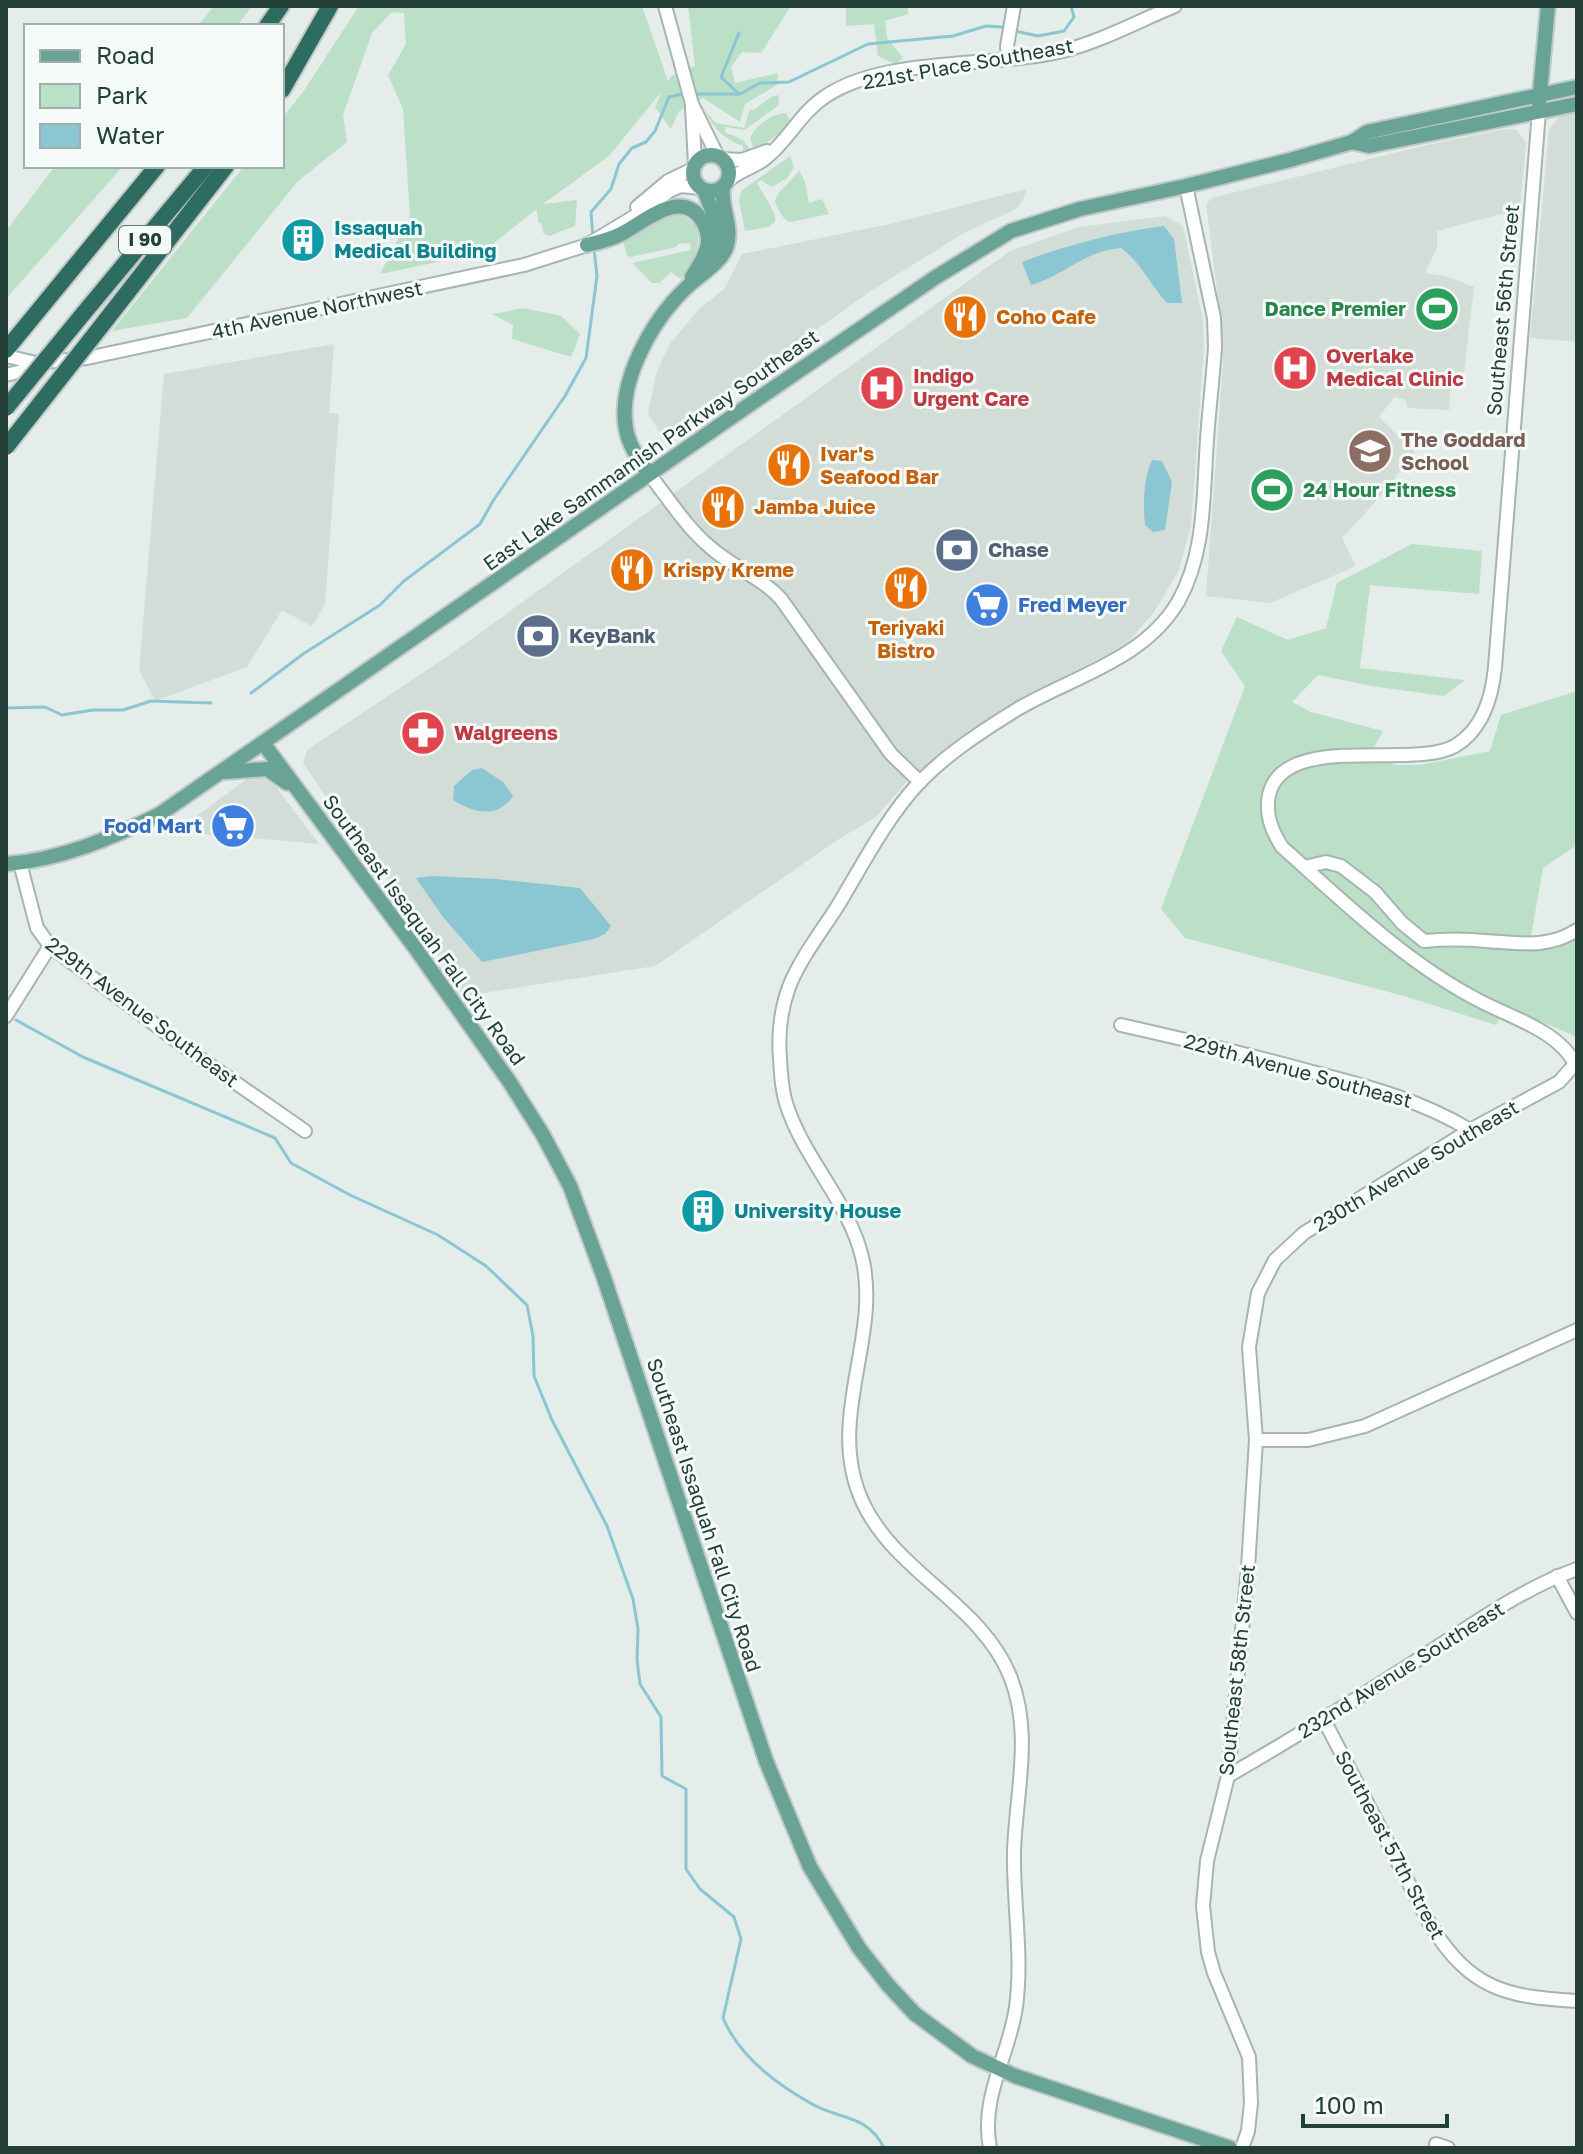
<svg xmlns="http://www.w3.org/2000/svg" width="1583" height="2154" viewBox="0 0 1583 2154" font-family="'Golos Text',sans-serif">
  <rect width="100%" height="100%" fill="#e4ede9"/>
  <g fill="#d2ddd8">
    <polygon points="1577,112 1577,342 1530,338 1549,130 1559,116"/>
    <polygon points="1515,129 1526,142 1520,209 1437,231 1437,248 1425,273 1449,277 1474,287 1464,372 1452,373 1449,410 1408,408 1405,400 1394,397 1379,417 1415,452 1378,499 1342,538 1356,566 1270,603 1206,596 1223,364 1221,319 1206,205 1211,198 1418,147 1500,130"/>
    <polygon points="1027,189 1022,202 1016,209 964,233 872,290 664,439 648,414 656,374 669,345 700,308 724,289 742,254 890,224"/>
    <polygon points="1165,216 1183,226 1203,320 1204,346 1191,526 1179,570 1154,612 1114,658 1006,712 909,779 876,817 839,839 655,966 464,996 388,879 353,836 303,763 307,750 445,658 1010,251 1079,227"/>
    <polygon points="334,344 329,413 339,414 325,605 312,626 282,610 247,667 155,701 139,670 164,374"/>
    <polygon points="251,776 263,778 273,783 319,844 192,833 194,818"/>
  </g>
  <g fill="#bcdfc7">
    <polygon points="214,6 252,6 237,26 198,26"/>
    <polygon points="359,6 642,6 668,81 671,76 695,66 688,6 791,6 761,53 742,52 731,67 735,83 778,73 777,85 745,104 740,122 703,98 679,111 671,129 655,107 662,91 609,156 543,204 577,200 575,226 549,236 543,233 542,224 538,222 537,209 481,253 380,274 410,216 403,109 388,75 406,44 404,13 392,12 372,33 343,115 347,142 298,181 187,318 112,331 244,166 282,166 282,118 303,92"/>
    <polygon points="846,6 908,6 908,14 885,21 887,38 903,58 895,64 878,56 874,24 846,26"/>
    <path d="M779,95L778,106L744,130L726,127L725,132L743,140L750,149H754L750,139C754,126 773,113 786,113L790,121C776,138 764,147 743,154V146C725,140 713,128 705,111L716,123L744,128L750,109L754,110L771,97Z"/>
    <polygon points="790,156 794,167 787,178 772,187 761,180 757,183 775,214 775,222 768,227 745,231 739,201 741,191"/>
    <polygon points="55,166 123,166 6,299 6,231"/>
    <path d="M799,170L805,182L809,203L822,199L829,214L791,222C783,220 778,210 775,202C777,189 793,182 799,170Z"/>
    <path d="M676,213C712,225 697,256 681,279L671,272L659,283H652L632,263L691,250L690,243L678,244L676,247L631,257L627,255L624,244L626,236L657,216Z"/>
    <polygon points="524,308 561,316 580,334 571,357 512,339 513,325 492,314"/>
    <polygon points="1412,544 1482,551 1479,594 1370,585 1360,668 1465,680 1444,696 1372,686 1318,675 1292,702 1311,712 1383,731 1371,753 1395,765 1420,765 1490,751 1501,715 1577,691 1577,845 1543,868 1531,936 1555,949 1577,937 1577,1037 1507,1007 1496,1025 1404,996 1185,938 1161,909 1245,686 1221,651 1237,617 1288,640 1326,628 1337,583"/>
  </g>
  <g fill="#8bc6d3">
    <path d="M1164,226L1174,239L1182,303H1167C1149,283 1142,264 1121,248C1081,252 1066,275 1031,285L1022,262C1063,246 1121,231 1164,226Z"/>
    <path d="M1152,460L1162,461L1172,482L1165,530L1153,532L1145,525C1143,502 1143,481 1152,460Z"/>
    <path d="M482,768L503,782L513,796C497,819 474,813 453,800L454,786L472,770Z"/>
    <polygon points="432,876 496,879 580,888 611,926 605,934 594,939 482,962 443,917 416,878"/>
  </g>
  <g fill="none" stroke-linecap="round" stroke-linejoin="round">
    <g stroke="#8bc6d3" stroke-width="3">
      <polyline points="1015,31 1038,36 1064,31 1074,17 1071,6"/>
      <polyline points="739,33 721,77 739,94"/>
      <polyline points="695,94 740,94 760,83 789,82 868,44 953,36 986,26 1002,27"/>
      <polyline points="593,238 591,212 611,189 619,164 632,148 646,142 655,131 669,97 687,93"/>
      <polyline points="251,693 303,654 380,605 404,581 480,524 493,501 565,396 586,358 597,276 594,249"/>
      <polyline points="6,708 45,707 62,715 93,710 123,710 151,701 211,703"/>
      <path d="M16,1020L83,1057L275,1138L291,1163L350,1195L438,1235L486,1266L527,1305L533,1336L534,1376L552,1420L607,1526L633,1599L638,1629L637,1660L640,1684L661,1717L662,1776L686,1789V1869L700,1889L734,1917L741,1939L723,2018C739,2056 776,2084 812,2104C840,2120 867,2114 884,2148"/>
    </g>
    <g stroke="#a6b5b0" stroke-width="16">
      <g id="minor">
        <polyline points="665,6 692,104 718,157"/>
        <polyline points="1008,59 1007,46 1014,6"/>
        <polyline points="692,107 695,164"/>
        <path d="M1539,111L1495,667C1492,698 1483,729 1455,746C1412,770 1283,731 1269,795C1265,815 1272,831 1282,847C1344,902 1406,963 1480,1001C1510,1017 1559,1031 1575,1064"/>
        <polyline points="722,159 742,160 767,151"/>
        <path d="M726,183C738,170 755,168 767,157C789,139 801,112 826,96C886,56 993,68 1063,51C1102,41 1138,21 1175,6"/>
        <polyline points="637,207 668,181 693,169"/>
        <polyline points="6,356 36,363 87,358 524,265 587,245 645,210 669,191 681,186 700,188"/>
        <polyline points="6,375 22,371 30,362"/>
        <path d="M649,474C669,499 686,527 710,547C732,567 761,577 781,599L891,754L920,782"/>
        <polyline points="20,863 37,928 50,946 197,1056 305,1131"/>
        <path d="M1305,867L1326,862L1341,866L1375,892L1402,923L1424,941C1445,939 1465,939 1486,941C1519,943 1548,949 1577,930"/>
        <polyline points="6,1016 50,946"/>
        <path d="M1121,1025C1187,1040 1252,1055 1316,1073C1370,1087 1422,1101 1470,1130"/>
        <polyline points="1256,1440 1308,1440 1365,1426 1577,1330"/>
        <polyline points="1557,1576 1577,1613"/>
        <path d="M1324,1720L1431,1926C1471,1989 1505,1997 1577,2001"/>
        <path d="M1228,1776C1294,1738 1358,1698 1422,1657C1472,1625 1521,1589 1577,1569"/>
        <polyline points="1436,2144 1448,2148"/>
        <path d="M990,2148C980,2097 1009,2056 1016,2007C1023,1956 1013,1903 1014,1851C1016,1792 1033,1733 1010,1676C981,1604 896,1573 863,1503C824,1420 882,1338 862,1257C849,1203 806,1161 788,1109C782,1093 781,1076 780,1058C778,1034 781,1009 789,987C800,959 821,932 837,907C862,866 885,820 917,785C945,755 982,731 1016,710C1071,677 1143,661 1178,602C1206,553 1203,494 1207,440C1209,409 1213,378 1215,347L1214,318L1186,186"/>
        <polyline points="1242,2148 1248,2131 1251,2103 1249,2057 1214,1973 1208,1952 1203,1906 1207,1861 1228,1776 1248,1568 1256,1440 1249,1347 1258,1293 1275,1260 1304,1233 1470,1130 1559,1082 1575,1064"/>
      </g>
    </g>
    <g stroke="#c1c9c7" stroke-width="18">
      <g id="major">
        <polyline points="1539,103 1548,6"/>
        <polyline points="1352,142 1369,146 1577,104"/>
        <circle cx="711" cy="173" r="18"/>
        <polyline points="704,190 717,223 715,254"/>
        <path d="M587,245C600,242 612,239 623,233C647,220 684,186 704,224C715,244 702,260 692,277"/>
        <path d="M649,474C641,462 632,451 628,437C613,387 652,320 687,287C699,275 720,264 726,248C734,228 720,207 723,187"/>
        <polyline points="263,743 416,949 509,1081 543,1135 570,1186 604,1278 766,1761 810,1867 859,1948 888,1985 915,2014 972,2056 1015,2076 1230,2148"/>
        <polyline points="225,772 267,769 287,783"/>
        <path d="M6,864C60,860 112,838 160,814L749,405L936,277L1011,231L1080,209L1186,186L1290,160L1352,142L1367,132L1577,87"/>
      </g>
    </g>
    <g stroke="#c1c9c7" stroke-width="20">
      <g id="highway">
        <polyline points="267,26 281,6"/>
        <polyline points="282,90 330,6"/>
        <polyline points="83,314 206,166"/>
        <polyline points="106,320 226,166"/>
        <polyline points="6,350 157,166"/>
      </g>
    </g>
    <use href="#minor" stroke="#fff" stroke-width="12"/>
    <use href="#major" stroke="#68a396" stroke-width="14"/>
    <use href="#highway" stroke="#2e6c61" stroke-width="16"/>
    <g stroke="#c1c9c7" stroke-width="20" stroke-linecap="butt">
      <g id="highway-bridge">
        <polyline points="6,408 83,314"/>
        <polyline points="6,447 106,320"/>
      </g>
    </g>
    <use href="#highway-bridge" stroke="#2e6c61" stroke-width="16"/>
  </g>
  <defs>
    <g id="building-disc" transform="scale(2.3)"><circle r="9.5" fill="#0f9aa8" stroke="#f4faf7"/><path d="M-4-6H4V6H1V3H-1V6H-4ZM-2.5-4.3h1.7v1.8h-1.7ZM.8-4.3h1.7v1.8H.8ZM-2.5-1h1.7V.8h-1.7ZM.8-1h1.7V.8H.8Z" fill="#fff"/></g>
    <g id="stadium-disc" transform="scale(2.3)"><circle r="9.5" fill="#2e9e5b" stroke="#f4faf7"/><path d="M0-5a6.5 5 0 1 0 0 10a6.5 5 0 1 0 0-10ZM-3.5-1.8h7v3.6h-7Z" fill="#fff"/></g>
    <g id="restaurant-disc" transform="scale(2.3)"><circle r="9.5" fill="#e8710a" stroke="#f4faf7"/><path d="M-5-6h1v4h1v-4h1v4h1v-4h1v5L-1.5 .5V6h-2V.5L-5-1ZM5-6V6H3V1.5H1.5Q1.5-4 5-6Z" fill="#fff"/></g>
    <g id="hospital-disc" transform="scale(2.3)"><circle r="9.5" fill="#e0444e" stroke="#f4faf7"/><path d="M-5-5h3v3.5h4V-5h3V5h-3V1.5h-4V5h-3Z" fill="#fff"/></g>
    <g id="school-disc" transform="scale(2.3)"><circle r="9.5" fill="#8d6e63" stroke="#f4faf7"/><path d="M0-5L7-2L0 1L-7-2ZM-4 1L0 2.5L4 1V4Q0 6-4 4Z" fill="#fff"/></g>
    <g id="bank-disc" transform="scale(2.3)"><circle r="9.5" fill="#5c6f8a" stroke="#f4faf7"/><path d="M-6-4H6V4H-6ZM0-2.3a2.3 2.3 0 1 0 0 4.6a2.3 2.3 0 1 0 0-4.6Z" fill="#fff"/></g>
    <g id="supermarket-disc" transform="scale(2.3)"><circle r="9.5" fill="#3f7fe0" stroke="#f4faf7"/><path d="M-6-5.5h2.5l.6 2H6L4.5 2H-2.5L-4.4-4H-6ZM-1.5 3.2a1.3 1.3 0 1 0 .1 0ZM3 3.2a1.3 1.3 0 1 0 .1 0Z" fill="#fff"/></g>
    <g id="pharmacy-disc" transform="scale(2.3)"><circle r="9.5" fill="#e0444e" stroke="#f4faf7"/><path d="M-2-6h4v4h4v4h-4v4h-4v-4h-4v-4h4Z" fill="#fff"/></g>
  </defs>
  <g fill-rule="evenodd">
    <use href="#building-disc" x="303" y="240"/>
    <use href="#stadium-disc" x="1437" y="309"/>
    <use href="#restaurant-disc" x="965" y="317"/>
    <use href="#hospital-disc" x="1295" y="368"/>
    <use href="#hospital-disc" x="882" y="388"/>
    <use href="#school-disc" x="1370" y="451"/>
    <use href="#restaurant-disc" x="789" y="465"/>
    <use href="#stadium-disc" x="1272" y="490"/>
    <use href="#restaurant-disc" x="723" y="507"/>
    <use href="#bank-disc" x="957" y="550"/>
    <use href="#restaurant-disc" x="632" y="570"/>
    <use href="#restaurant-disc" x="906" y="588"/>
    <use href="#supermarket-disc" x="987" y="605"/>
    <use href="#bank-disc" x="538" y="636"/>
    <use href="#pharmacy-disc" x="423" y="733"/>
    <use href="#supermarket-disc" x="233" y="826"/>
    <use href="#building-disc" x="703" y="1211"/>
  </g>
  <g text-anchor="middle" stroke-width="6" stroke-linejoin="round" paint-order="stroke">
    <rect fill="#f4faf7" stroke="#627771" stroke-width="2" x="119" y="226" width="52" height="28" rx="6"/>
    <g font-size="18" font-weight="bold" fill="#233f38">
      <text x="145" y="246">I 90</text>
    </g>
    <g font-size="20" fill="#233f38" stroke="#f4faf7">
      <text transform="translate(968 64) rotate(-10)" y="7">221st Place Southeast</text>
      <text transform="translate(317 310) rotate(-12)" y="7">4th Avenue Northwest</text>
      <text transform="translate(1503 310) rotate(-85)" y="7">Southeast 56th Street</text>
      <text transform="translate(651 450) rotate(-35)" y="7">East Lake Sammamish Parkway Southeast</text>
      <text transform="translate(424 930) rotate(54)" y="7">Southeast Issaquah Fall City Road</text>
      <text transform="translate(142 1012) rotate(37)" y="7">229th Avenue Southeast</text>
      <text transform="translate(1298 1071) rotate(15)" y="7">229th Avenue Southeast</text>
      <text transform="translate(1416 1166) rotate(-31)" y="7">230th Avenue Southeast</text>
      <text transform="translate(704 1515) rotate(72)" y="7">Southeast Issaquah Fall City Road</text>
      <text transform="translate(1237 1670) rotate(-84)" y="7">Southeast 58th Street</text>
      <text transform="translate(1401 1670) rotate(-32)" y="7">232nd Avenue Southeast</text>
      <text transform="translate(1390 1845) rotate(62)" y="7">Southeast 57th Street</text>
    </g>
    <g font-size="20" font-weight="bold" fill="#0d838f" stroke="#f4faf7" text-anchor="start">
      <text x="334" y="235">Issaquah<tspan x="334" dy="23">Medical Building</tspan></text>
      <text x="734" y="1218">University House</text>
    </g>
    <g font-size="20" font-weight="bold" fill="#27864d" stroke="#f4faf7" text-anchor="end">
      <text x="1406" y="316">Dance Premier</text>
      <text x="1303" y="497" text-anchor="start">24 Hour Fitness</text>
    </g>
    <g font-size="20" font-weight="bold" fill="#c56008" stroke="#f4faf7" text-anchor="start">
      <text x="996" y="324">Coho Cafe</text>
      <text x="820" y="461">Ivar's<tspan x="820" dy="23">Seafood Bar</tspan></text>
      <text x="754" y="514">Jamba Juice</text>
      <text x="663" y="577">Krispy Kreme</text>
      <text x="906" y="635" text-anchor="middle">Teriyaki<tspan x="906" dy="23">Bistro</tspan></text>
    </g>
    <g font-size="20" font-weight="bold" fill="#be3a42" stroke="#f4faf7" text-anchor="start">
      <text x="1326" y="363">Overlake<tspan x="1326" dy="23">Medical Clinic</tspan></text>
      <text x="913" y="383">Indigo<tspan x="913" dy="23">Urgent Care</tspan></text>
      <text x="454" y="740">Walgreens</text>
    </g>
    <g font-size="20" font-weight="bold" fill="#785e54" stroke="#f4faf7" text-anchor="start">
      <text x="1401" y="447">The Goddard<tspan x="1401" dy="23">School</tspan></text>
    </g>
    <g font-size="20" font-weight="bold" fill="#4e5e75" stroke="#f4faf7" text-anchor="start">
      <text x="988" y="557">Chase</text>
      <text x="569" y="643">KeyBank</text>
    </g>
    <g font-size="20" font-weight="bold" fill="#366cbe" stroke="#f4faf7" text-anchor="start">
      <text x="1018" y="612">Fred Meyer</text>
      <text x="202" y="833" text-anchor="end">Food Mart</text>
    </g>
  </g>
  <rect width="1583" height="2154" fill="none" stroke="#233f38" stroke-width="16"/>
  <rect x="24" y="24" width="260" height="144" fill="#f4faf7" stroke="#a0afab" stroke-width="2"/>
  <rect x="40" y="50" width="40" height="12" fill="#68a396" stroke="#a0afab" stroke-width="2"/>
  <text x="96" y="64" font-size="24" fill="#233f38">Road</text>
  <rect x="40" y="84" width="40" height="24" fill="#bcdfc7" stroke="#a0afab" stroke-width="2"/>
  <text x="96" y="104" font-size="24" fill="#233f38">Park</text>
  <rect x="40" y="124" width="40" height="24" fill="#8bc6d3" stroke="#a0afab" stroke-width="2"/>
  <text x="96" y="144" font-size="24" fill="#233f38">Water</text>
  <path d="M1303 2114v12h144v-12" fill="none" stroke="#233f38" stroke-width="4"/>
  <text x="1315" y="2114" font-size="24" fill="#233f38" stroke="#f4faf7" stroke-width="6" paint-order="stroke">100 m</text>
</svg>
